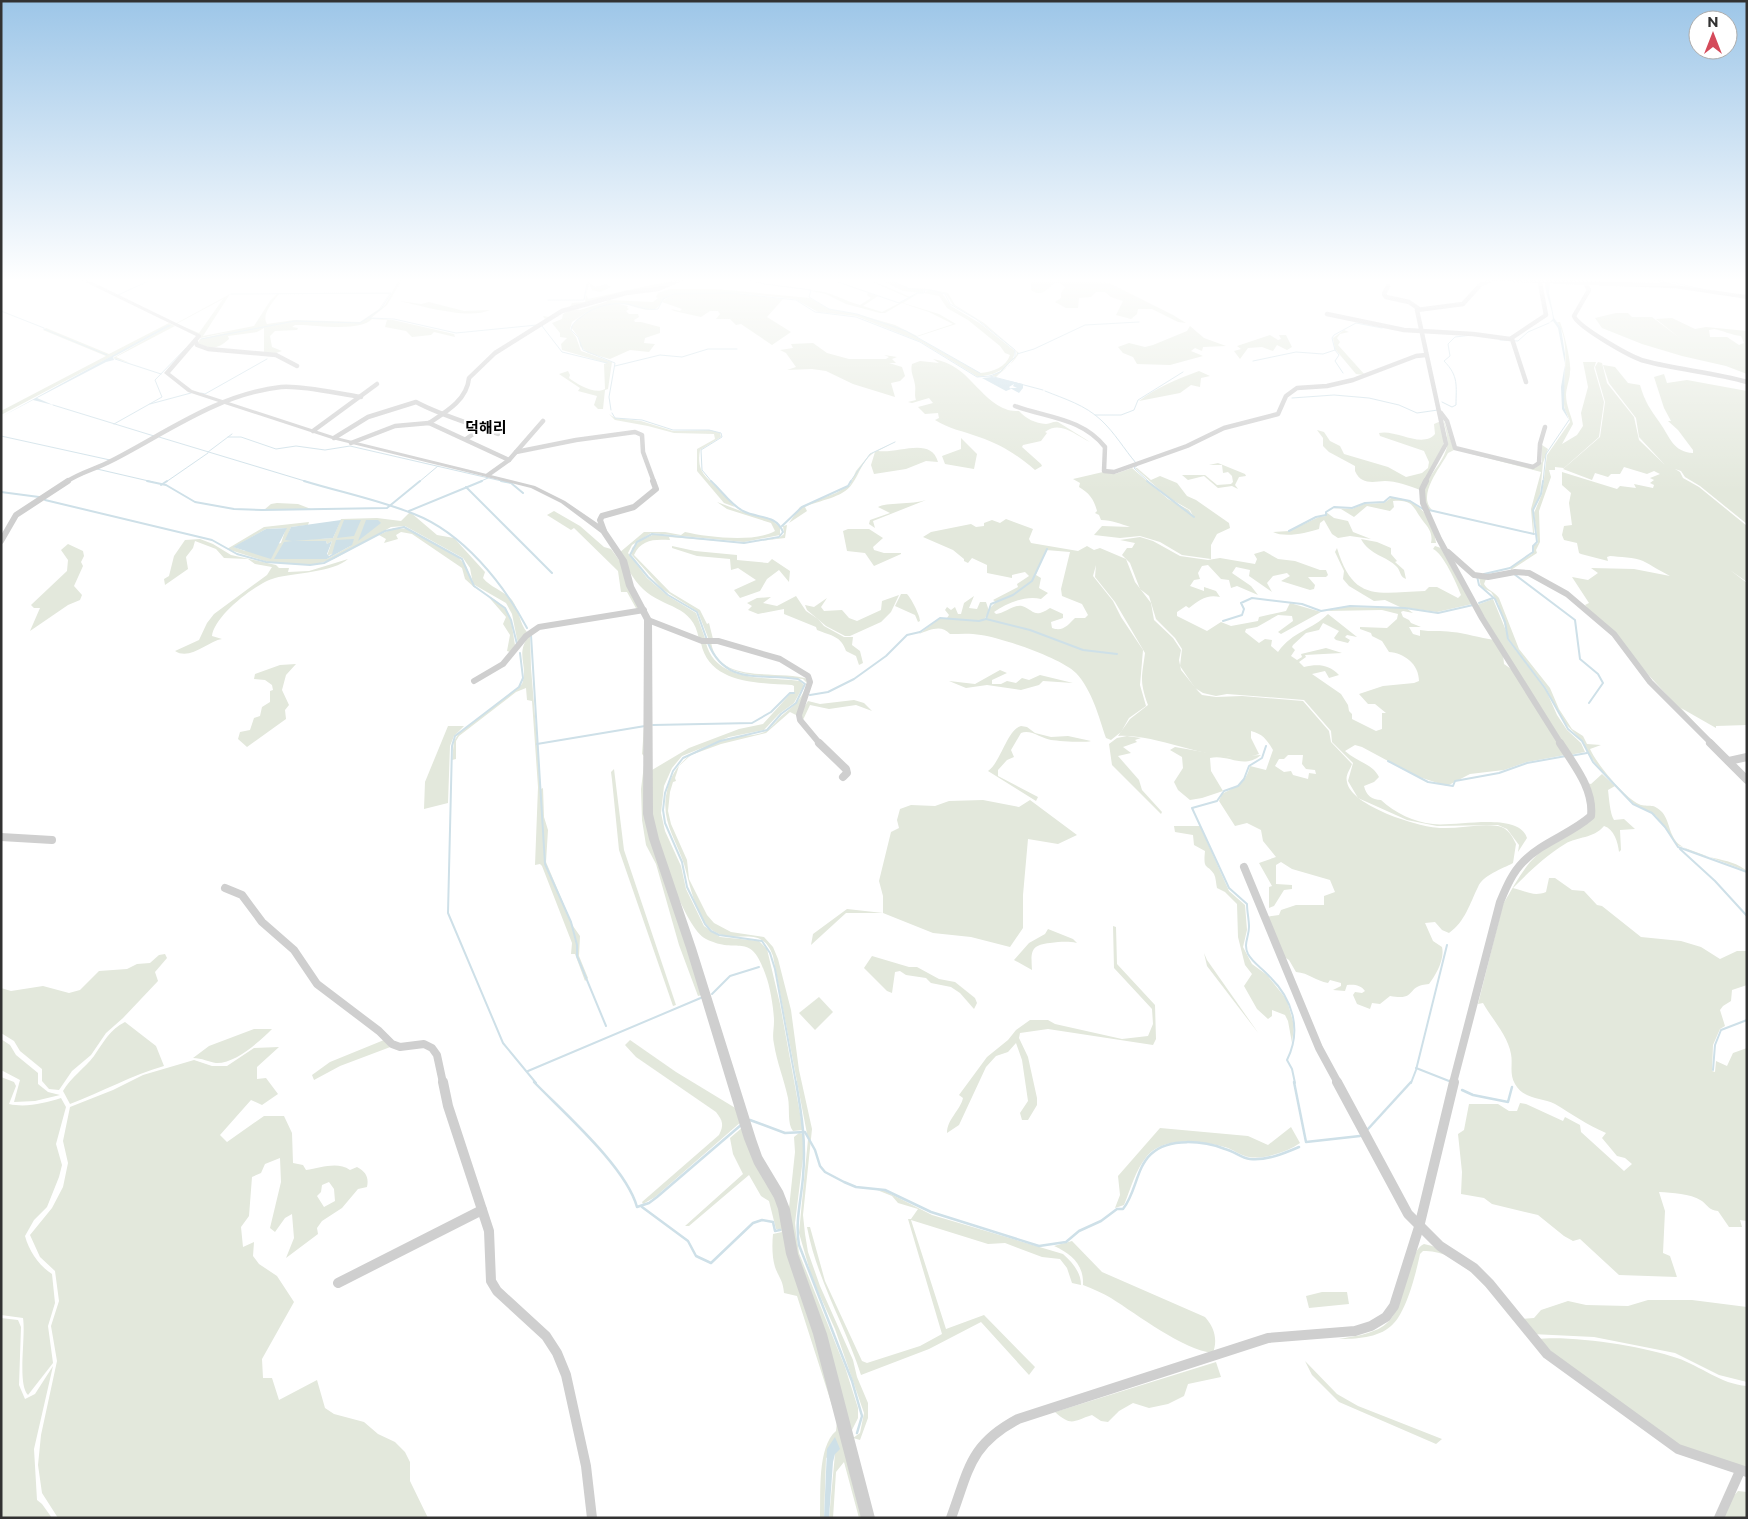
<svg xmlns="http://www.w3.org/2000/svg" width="1748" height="1519" viewBox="0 0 1748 1519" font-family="Montserrat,'Noto Sans KR',sans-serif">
  <rect width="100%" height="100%" fill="#fff"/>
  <g fill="#e3e8dc" fill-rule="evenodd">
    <path d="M400,278H403L387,305L371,318L393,320L454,334L455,337L434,332L431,335L412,337L406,331L385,327L387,320L372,319C358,333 314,324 295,325L292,327L298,328L297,330L275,331L270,336L272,347L282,351L273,354L264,352V328L257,332L228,336L229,339C218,349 211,350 198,343L200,339L233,331L201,338L175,324L230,294L203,336L254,326L270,301L278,293H390L380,309L368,319L385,305ZM279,294H389L379,309L360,322L294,320L267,324C261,314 273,302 279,294ZM223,299L199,333L177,324L178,323Z"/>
    <polygon points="588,278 589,282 595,287 606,284 611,287 600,292 592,290 589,283 586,295 588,299 683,278 658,288 577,305 545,319 543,316 549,317 570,307 572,303 585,302"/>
    <path d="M856,278L869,279L910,297L919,293L903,303L939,314L956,324L916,337L980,373C993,372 1006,367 1010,355L1005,353L1000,346L968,320L947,308L939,296L924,293L929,290L918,289L924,290L923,293L903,291L876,278H885L909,290L887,278L909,288L929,289L948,293L955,305L984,323L1019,353C1013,364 1004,369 996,377L992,376L1009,366L1017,354L1016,351L978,320L953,305L946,294L941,292L951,306L981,324L1015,351L1013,359L1005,368L993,374L978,377L921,342L856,316L818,312L795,299L727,292L783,299L767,317L791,332L772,345L741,324L736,325L730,319H716L720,314L718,311H710L701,317L674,311L671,309L680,311L682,309L662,302L672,294C663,298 661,306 655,309C643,313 628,302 615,303L628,306L627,308L629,309L626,311L629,314H638L639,317L634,320L635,322H641L660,327V333L645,338L644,343L655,344L649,352L630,350L610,359L588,353L580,346L579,338L571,327L577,319L594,307L572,322L570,329L576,337L581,351L612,362L608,389L605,390L603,409H598L594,405L597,396L578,391L580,388L559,374L568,371L570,375L569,378C577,384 595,395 605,389L604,364L607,363L562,350L561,344L567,338L560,337V333L552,323L562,319L563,314L572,309L580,310L606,302L608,300L653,302L658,298L656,297L658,293L670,289H716L810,298L829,309L857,314L895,325L917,336L953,324L929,312L902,303L885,313H880L846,304L826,294L811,291C826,289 844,301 860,305L871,298L867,295L868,292L878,296L863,306L882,312L909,298L868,280L862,281Z"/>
    <path d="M1031,278L1109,283L1173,315L1186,323L1178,322L1152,309H1138L1137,314L1131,319L1116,315L1123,301L1111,297L1105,292H1096L1091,297L1079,298L1078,308H1066L1055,302L1061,298V293L1065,287L1059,283L1053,284C1045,291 1042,297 1031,290Z"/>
    <path d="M399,301L421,304L429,302L464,311L490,310C469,320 422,306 399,301Z"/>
    <path d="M1616,313H1628L1632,317H1652L1681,339L1656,319L1672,318L1695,329L1706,327L1747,331V374L1726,366L1682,356L1642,344L1602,328L1595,318ZM1714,329C1724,331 1731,335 1741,336L1744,343L1739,345L1727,337H1710L1709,330Z"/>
    <path d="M1557,322H1560C1563,329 1572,363 1570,372C1570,379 1566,388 1566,395C1566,405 1571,415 1573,424L1562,444L1577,435L1583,426L1581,413L1588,387L1583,362H1596L1594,368L1604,402L1599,437L1564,468L1555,467V470H1549L1551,477L1539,511L1540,542L1536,550L1537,553L1511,570V567L1532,554L1533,546L1538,543L1534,513L1542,494L1547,455L1570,422C1569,416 1564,411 1564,404C1562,380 1572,342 1557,322Z"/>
    <polygon points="169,323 175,326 116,357 130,363 113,358 171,325 1,415 1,411 106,356 43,330 46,328 109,354"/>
    <polygon points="1190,326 1204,338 1226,346 1203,347 1202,351 1195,348 1191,351 1203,356 1170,365 1137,364 1133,357 1123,353 1118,347 1129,343 1145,347 1153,345 1187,331"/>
    <polygon points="1344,330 1349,332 1340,334 1337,338 1340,342 1338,345 1365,375 1356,374 1335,349 1333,338"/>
    <polygon points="1270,335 1278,340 1281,339 1279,335 1286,335 1292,347 1287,350 1277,345 1273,351 1262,347 1248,348 1240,359 1234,351 1241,349 1237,346"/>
    <polygon points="813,343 827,353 849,359 886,359 889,357 884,355 897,357 892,359 896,363 889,363 902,367 905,376 900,381 891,383 895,397 853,384 826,371 812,369 787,370 796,367 786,353 780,350 793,348 791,344"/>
    <path d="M933,359C970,365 977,399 1008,410C1011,411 1016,411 1019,411C1026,419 1035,423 1046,424C1051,424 1053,421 1058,422L1090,442C1075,435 1060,420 1045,432L1047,433L1041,441L1023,445L1022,447L1041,464L1042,466L1035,470C1016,454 1002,445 979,437C963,431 949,429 935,420L939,418L938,413L925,414L918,407L933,403L929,398L912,403L908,402L916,400C914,394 916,391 915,385C914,377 910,372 912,364L920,361L939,363Z"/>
    <path d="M1598,362L1602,363L1607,383L1634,417L1639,440L1665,465L1639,437L1636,418L1609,383L1603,365L1615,367L1628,383L1640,385C1645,402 1650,409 1660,423C1670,437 1673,452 1693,453V450L1678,430L1668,421H1671L1664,408L1654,377L1664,374L1667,383L1687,380L1747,391V524L1700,486L1685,477L1681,471L1675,469L1680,472L1683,478L1699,487L1747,526V582L1730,570L1747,583V725L1716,726V728L1681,708L1726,756L1710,742L1588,609L1585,605L1589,603L1572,577L1588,580L1598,573L1591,568L1634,569L1670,576C1660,571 1651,565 1643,561C1635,557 1619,557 1610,556L1607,557L1608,561L1581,554L1579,553L1577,543L1564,540L1562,535L1564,526L1572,525L1569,503L1571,493L1562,485V472L1617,489L1620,486L1636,488L1634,484L1653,488L1654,485L1650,483L1654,480L1650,478L1660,474L1654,471L1647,474L1624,467L1620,474H1611L1608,477L1595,473L1592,480L1563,469L1600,437L1605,402L1595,367Z"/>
    <path d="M1199,371L1210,376L1201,378L1200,387L1191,385L1180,393L1139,401C1157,387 1178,379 1199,371Z"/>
    <path d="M609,414L615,418L641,421L673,431L710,430L720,433L721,437L700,450C696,473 707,477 721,491C727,495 730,502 735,507L724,503L697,471V449L715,439L714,434L674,433L648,426L615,420Z"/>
    <path d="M1442,415L1454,450L1448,453C1440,468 1417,495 1432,510L1428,509C1415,481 1441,471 1447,447C1449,437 1444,425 1442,415Z"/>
    <path d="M1441,421L1444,442L1442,449L1420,490C1411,486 1395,481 1385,481C1373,482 1361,485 1355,471V466L1329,452L1323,446V438L1317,430L1324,432L1330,441L1340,446L1344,454L1388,467L1406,477L1422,473L1428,468L1429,462L1424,451L1380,436L1379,433C1396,429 1422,449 1435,434L1434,424Z"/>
    <polygon points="961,438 977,454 974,469 945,464 942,456 961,449"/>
    <path d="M897,441L878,451C898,454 931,436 938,462L926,461L906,469L874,474L871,465L875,452C861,461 860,474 852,484C843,498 819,500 805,507L807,511L789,523L800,507L836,493L850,485L856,471L870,454Z"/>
    <polygon points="1542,445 1548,449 1543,463 1540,494 1533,510 1534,534 1533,533 1531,509 1541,472 1464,452 1535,468 1542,462"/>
    <polygon points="1218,463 1245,474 1246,476 1239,477 1235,485 1238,489 1232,486 1218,488 1204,476 1188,480 1182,475 1205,475 1217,485 1231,484 1233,482 1232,476 1228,472 1223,473 1222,465 1209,465"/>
    <path d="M1132,468L1168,499L1189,510L1194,518L1190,510L1169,498L1135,468H1137L1151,480L1160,476L1177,483L1187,496L1196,500L1229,523L1230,528L1217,534L1211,545V559L1182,555L1160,542L1140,536L1120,538L1094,535L1102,526L1130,527C1121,524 1112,520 1101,520L1099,515L1095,513L1097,511C1094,499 1089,493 1079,487L1080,483L1073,479L1103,472L1115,474Z"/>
    <path d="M1391,498C1418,497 1433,518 1436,543H1431C1433,534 1429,528 1423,521C1413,508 1414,499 1393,501L1394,507L1390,511L1367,506L1354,517L1341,509L1332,508L1352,509L1364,504L1384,503Z"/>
    <path d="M926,500L873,521L875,528L869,524L870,520L890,513L878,507C886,502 912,505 926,500Z"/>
    <path d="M717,502L746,513L769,518L780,527V535L744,542L651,533L632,545L628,553L647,578L668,596L696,613L706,641L699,639C693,604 664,609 643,589C633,580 626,565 619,553L644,532H665L681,535L685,532C707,537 754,543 775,531L771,523L727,509Z"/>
    <polygon points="277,503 298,504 311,509 264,510 271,504"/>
    <polygon points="554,511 580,526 604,547 611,549 622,564 641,609 637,610 627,592 621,592 618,571 574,528 571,530 547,515"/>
    <path d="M410,512L437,535L454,538L485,572L483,578C491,588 503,590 512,600C519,609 520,625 527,632L518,644L512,614L506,603L473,584L470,568L463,558L405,526L391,527L334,559L313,565L268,562L227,549L264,527L309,522L308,525L291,527L286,540H293L292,542L327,559L352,545L327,556L332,541L327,544L326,541L294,542L295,540L333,538L341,519L377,518L401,521ZM286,528L281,543L245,551L234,547L266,529Z"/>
    <path d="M1326,512L1334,518L1348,521L1353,532L1371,539L1350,536L1338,538L1332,534L1324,520L1320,523L1319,529C1306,533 1285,538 1273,532L1289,531L1319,517L1326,516Z"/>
    <path d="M1006,519L1033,529L1029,539L1031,543L1078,551L1087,546L1094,550L1100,548L1126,559L1135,582L1151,603L1154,620L1173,638L1181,650L1179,660L1181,670L1198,691L1202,695L1216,697L1242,696L1303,701L1329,731L1331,742L1352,764C1350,770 1345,775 1347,782C1351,806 1418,827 1440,828C1459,829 1480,823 1498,826C1508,828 1512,836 1516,844L1513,863C1502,869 1483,875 1478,887C1470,903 1465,922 1449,933L1442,930L1435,922L1425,923L1433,941L1442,947C1445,959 1436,975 1429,984C1404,986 1419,1001 1390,996L1380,1004L1372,1003L1370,1009L1357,1004L1353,995L1355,992L1362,993L1365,991C1361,985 1354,984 1347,985L1345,991L1333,990L1341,986V983L1330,980L1328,983C1316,981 1309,973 1296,972L1289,960L1281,955L1265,917L1279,915L1281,910L1296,905H1324V896L1335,892L1330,880L1292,869L1281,862L1276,865V884L1292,885V889L1284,890L1274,906L1269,908V887L1272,886L1259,863L1276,857L1263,841L1261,830L1247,823L1235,826L1219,801L1222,794C1237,786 1246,783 1250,766L1266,770L1273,750C1267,740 1263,734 1251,731V738L1259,754C1222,768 1159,733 1118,736L1130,719L1148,705C1139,680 1142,677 1145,653L1115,602L1095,577L1096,565L1093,576L1113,601L1121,617L1143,650L1140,685L1146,706L1129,718L1121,732L1111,740L1106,738C1099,717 1092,690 1076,673C1061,658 1002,638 981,635C970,633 960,634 950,634C941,624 930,630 919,634L939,619L947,618L949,615L945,610L947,607L951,610L955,607L958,614H961L964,603L974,596L969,608L977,609L980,602H986L989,611L984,620H986L990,608L996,602L993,600L1018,587L1017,584L1029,576L1025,572L1012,575V578L987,573V565L972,558L968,563L964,561V559L953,550L923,537L931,532L971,524L976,527L984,526V523L992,520L1000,523ZM1046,550L1070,552L1061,589L1062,596L1082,604L1088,615L1085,618H1075C1068,625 1063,632 1052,628L1051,622L1063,618V614L1050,608C1034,619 1034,610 1022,606C1014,604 1004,614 996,614L994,612C1007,603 1026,595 1041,599L1048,593L1039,588L1041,578L1036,575L1035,577ZM1288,755H1303L1302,764L1306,769L1315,770L1316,774L1309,773L1308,779L1293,775L1291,771L1284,772L1275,766L1279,759H1284Z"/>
    <path d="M787,525L785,538L744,543L669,537L670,540C655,539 641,539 634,555L670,592L700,610L707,624L709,623L713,639L709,640L698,612L662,589L631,554L632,548L641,540L655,534L745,543L779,538L784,534L783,526Z"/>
    <polygon points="394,528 409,529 456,555 466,566 475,588 465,579 462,568 412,534 401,532 396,535 398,539 384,543 386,539 379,535"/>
    <polygon points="848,529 869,529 883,538 873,547 874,550 884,553 901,553 901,554 874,566 865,553 847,551 843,531"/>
    <path d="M1140,537L1153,541L1180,556L1208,560L1220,558L1255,564L1257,559L1254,554L1264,551L1278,559L1295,561L1320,570H1326L1328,575L1326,577H1308L1315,585L1314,589L1310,590L1281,581L1290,576L1287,573L1273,576L1267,583L1272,592L1249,576L1250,570L1236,567L1232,573L1251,586L1258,595L1237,586L1231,588L1229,580L1221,579L1208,565L1202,566L1198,573L1200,579L1194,580L1190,586L1204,591V587L1216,591L1220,597C1207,594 1199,600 1189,608L1186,606L1177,612V616L1207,631L1221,622L1231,626L1258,621L1259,617L1286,611L1290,603L1321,612L1281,634L1278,632L1293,621L1292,616L1278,615L1257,627L1246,629L1245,632L1259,643L1265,639L1272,640L1271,646L1278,652C1293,631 1312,630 1328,614L1357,637L1347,635L1345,637L1350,640L1348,643L1336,640L1334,638L1339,631L1323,623L1319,630L1306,633L1293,645L1292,647L1295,650L1291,656L1297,660L1302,657L1301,654L1326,648L1342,653L1305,655L1306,657L1299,662L1304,667C1317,664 1329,664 1339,675L1329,678L1325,671L1312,674L1341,694L1348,705L1349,711L1352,714V719L1376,731L1382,729V713H1386L1375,704H1368L1359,694L1383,686L1414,683L1419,681C1419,664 1404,653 1389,652L1382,641L1372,636L1371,633L1360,629V627L1387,628L1397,619L1398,614L1382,610L1326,611L1346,607L1406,608L1413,613L1403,611L1401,612L1403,617L1409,620L1411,623L1421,627H1409L1413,634L1420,636V630C1431,632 1441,630 1452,632C1467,633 1478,638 1495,640L1503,654L1504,664L1514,671L1565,755L1527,762L1504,770L1470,774L1447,786L1416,776L1362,747L1355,745L1345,751C1357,762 1373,764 1379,777L1374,782L1364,786C1366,795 1372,800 1381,800C1395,813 1414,822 1433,824C1455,827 1519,811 1527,838L1518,852L1519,845L1507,829L1498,825L1437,826L1407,820L1358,798L1348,781L1353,763L1332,742L1331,731L1304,700L1227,694L1216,696L1203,693L1195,688L1180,666L1182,649L1175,638L1156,619L1149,596L1140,589L1130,563L1122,555L1127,548H1132L1135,543L1120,540Z"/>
    <path d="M200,539L213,544L231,555L276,565L279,568H289L288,572L309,571L348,559C334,572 294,573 275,578C256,583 214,616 212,636L222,639C208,641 190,661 175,651L199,640L207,623L214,614L267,575L272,567L255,564L248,559L224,558L216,549L195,541L193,548L186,557L188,569L165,585L164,579L169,576L174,556L185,540Z"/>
    <path d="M1361,539L1377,542L1391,548V554L1397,561L1395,562L1404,570L1406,579C1400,577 1401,572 1397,567C1387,556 1369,555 1361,539Z"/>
    <polygon points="68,544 83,551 84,556 81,562 83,566 74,586 82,595 80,600 68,605 30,631 40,608 34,608 31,605 67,571 68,560 61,550"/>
    <polygon points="672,546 695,551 737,555 737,560 768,563 772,559 790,571 789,582 779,570 767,579 760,591 740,598 734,590 756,580 738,568 731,570 730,559 697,556 672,548"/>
    <path d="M1435,546L1441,548L1472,604L1437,612L1400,607L1385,600L1374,601L1349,586L1343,579L1344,571L1335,552L1337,548C1353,602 1377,593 1425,591L1429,587H1437L1458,598L1461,595C1457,584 1443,553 1433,549Z"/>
    <path d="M1479,577L1486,579L1484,584C1487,590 1495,592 1499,598L1519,649L1550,688L1559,709L1572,729L1583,736L1587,744L1601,745L1590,749C1596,763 1626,800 1641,805C1650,807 1653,803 1662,812C1670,821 1669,837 1680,845C1698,860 1730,856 1747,871L1677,845L1656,816L1633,803L1602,771L1587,753L1584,743L1563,721L1546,688L1509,640L1498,603L1491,592L1481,587Z"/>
    <path d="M486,594C512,610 510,615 515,645L510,652L507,651L510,635L503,624L506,617Z"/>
    <path d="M901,594H907C911,598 920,615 920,621L918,622L915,615L895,606Z"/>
    <polygon points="899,595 891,612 881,622 850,636 845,636 826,626 807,610 805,605 814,607 827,598 821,607 824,611 842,610 849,618 857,621 881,610 882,601"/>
    <path d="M796,596L806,611L818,619L824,626L844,637H853L852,645L860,651L863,663L859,665L856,656L846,651C841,636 832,636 817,630L816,627L784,614V609L758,614L748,610L752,606L747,603L757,598L771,597L763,603L777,606Z"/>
    <polygon points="1493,599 1507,633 1507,639 1545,688 1557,715 1567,730 1581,743 1585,752 1569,755 1477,605"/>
    <path d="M530,634L531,668L541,789L543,788L544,817L548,830L546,862L573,926L580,936L579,956L588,978L585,981L575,954H571L572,943L542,866L540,864L535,865L538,787L532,701L527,700L526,688L516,692L459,736L456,741V759L452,760L454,741L459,733L522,684C529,664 514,655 530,634Z"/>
    <path d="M711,642C718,686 779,669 808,679L798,716L790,712L766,733L721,744L691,755L679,766L675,778L676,781L673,782L670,792L668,811L671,824L687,860L689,879L707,915L714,923L731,932L764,937L773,947L778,959L791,1010L799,1070L812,1129L803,1215L805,1234L808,1252L820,1286L853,1360L857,1377L868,1403V1418L860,1440L853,1438L860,1433L864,1413L835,1329L812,1278L799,1233L808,1139L773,956C761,923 738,945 715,932C696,921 690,884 684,864C676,840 662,822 666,796C672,758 702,744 736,737C746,735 758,736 766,731C773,727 778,718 785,713C796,704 803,697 807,683L803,679C771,674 719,683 709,643Z"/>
    <path d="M701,643H706C716,683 768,677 800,681L804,685L794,703L779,714L764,730L729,737L682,756L672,768L664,786L661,813L665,831L681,866L686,889L704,926L720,937L759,941L767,949L780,1004L803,1130L793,1131C787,1124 790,1108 788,1098C784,1079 777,1063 774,1044C772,1036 774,1029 774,1021C774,1010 770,986 766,976C750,929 740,956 706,939C685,929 657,844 652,820C649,804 652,786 652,770L689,748L739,729L763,724L791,693H794V686L792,685C759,683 709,684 701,643Z"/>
    <polygon points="296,664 286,675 282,690 289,705 285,710 286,719 247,747 238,739 240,732 250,730 254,718 260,716 262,707 270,702 270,691 273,690 272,685 265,680 254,679 255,674 280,665"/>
    <polygon points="1000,670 1007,673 992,680 992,684 1001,684 1007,681 1016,683 1022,678 1029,680 1040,675 1073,683 1043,681 1039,685 1021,690 987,685 966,688 949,681 975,684"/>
    <polygon points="854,700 864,703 872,711 856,705 829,709 810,705 802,722 801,712 808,701 820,704"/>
    <polygon points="448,726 464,726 454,736 450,746 448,803 424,809 425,782"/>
    <path d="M1021,726L1027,727L1035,733L1051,737L1068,736L1091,741C1084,743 1059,741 1051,740C1042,739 1031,729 1021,733L1011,750L1014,757L1007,760L998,770V776L1038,797L1036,801L988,771C1001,762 1007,730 1021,726Z"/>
    <polygon points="644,727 646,812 702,995 698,996 679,945 656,864 646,845 642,820 641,789 645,757 642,754"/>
    <polygon points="1127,736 1141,738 1135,740 1137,742 1123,747 1131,753 1118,756 1139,780 1142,790 1162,812 1161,814 1112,765 1109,744 1117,738"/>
    <path d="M1175,747L1232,757L1261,755C1243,770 1229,754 1210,758L1211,771L1223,791L1202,798L1190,800L1178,790L1174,782L1183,768L1182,757L1170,750Z"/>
    <polygon points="614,769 624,850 676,1005 673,1006 619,850 612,780 611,772"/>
    <path d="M1602,774L1615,786L1608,790C1609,798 1610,814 1614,820L1624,819L1635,829L1620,830L1621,850L1619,852C1618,842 1614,829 1604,826C1593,839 1578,836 1565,844C1544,857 1530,871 1513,888C1526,891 1533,897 1546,892L1549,878H1555L1572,890L1584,891L1597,905L1602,906L1641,937L1681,941L1701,947L1720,959L1737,951H1747V985L1732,990L1731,1001L1723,1006L1720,1010L1725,1026L1720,1029L1713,1045L1712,1071L1715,1072L1716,1061L1727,1066L1733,1053L1747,1048V1221L1740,1220L1742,1227H1729L1718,1211C1709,1210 1708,1206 1702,1201C1689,1193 1673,1193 1659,1192L1665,1211L1663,1253L1670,1256L1677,1277L1619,1275L1580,1239L1573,1241L1564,1236L1538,1215L1492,1204L1484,1198L1461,1194L1462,1172L1458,1134L1464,1130L1469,1104H1498L1509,1111H1517L1520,1103L1526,1104L1563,1121L1565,1117L1580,1125L1581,1132L1624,1171L1632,1164L1625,1158L1617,1156L1602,1138L1606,1133C1587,1125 1572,1114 1555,1104C1541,1097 1524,1100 1515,1084C1509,1074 1513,1064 1511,1054C1508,1036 1492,1019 1483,1003L1478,1004L1503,904C1513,888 1522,869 1536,856C1552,841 1574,830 1592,818L1587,783L1591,784Z"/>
    <polygon points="983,800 1019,807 1030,800 1077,835 1058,844 1028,839 1023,895 1023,928 1010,947 971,937 933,933 883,913 846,913 811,945 813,934 847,909 883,913 883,896 879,881 891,832 899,828 897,820 900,809 911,805 935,806 949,801"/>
    <path d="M1174,826H1200L1229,891L1245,905L1247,930L1243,947L1252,964L1267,975L1287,1000L1294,1025L1292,1043L1288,1021L1285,1015L1272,1010V1016L1268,1019L1257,1009L1244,986L1252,974L1245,965L1238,937L1237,904L1225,892L1217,888C1216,884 1216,878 1214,874C1207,863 1203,871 1205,851L1194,845L1193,835L1175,832Z"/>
    <path d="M1113,926L1116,927L1117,964L1155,1005L1156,1039L1153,1045L1048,1029L1020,1033L1019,1038L1028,1057L1037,1098V1105L1028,1120H1022L1020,1113L1028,1101L1022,1060L1016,1043L1008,1052L996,1056L986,1067L959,1125L947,1133C947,1119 960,1111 963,1098L959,1095L987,1057L1008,1040L1016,1030L1030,1020H1048L1055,1024L1122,1039L1148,1036L1153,1024L1152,1009L1114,968Z"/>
    <path d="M1048,929L1073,939L1077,943C1067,941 1060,942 1050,943C1030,945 1031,952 1032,970L1014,960L1029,943L1045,934Z"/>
    <polygon points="1204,953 1207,960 1259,1034 1207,966"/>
    <polygon points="165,954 167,958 155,972 158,981 123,1018 106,1033 91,1055 72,1071 59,1090 49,1089 42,1081 42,1069 20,1051 14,1041 1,1033 1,988 11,991 43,986 69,993 80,990 99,971 127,969 137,964 150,963 159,955"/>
    <polygon points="872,956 909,967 917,967 939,979 955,982 975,998 977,1003 974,1009 960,993 951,987 931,983 926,978 906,975 900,971 895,972 892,993 887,991 864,968"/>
    <polygon points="819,997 833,1012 815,1030 799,1013"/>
    <path d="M125,1022L156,1046L164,1066C132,1075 102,1092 70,1104L63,1091C71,1077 84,1069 94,1056C103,1043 110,1029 125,1022Z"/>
    <path d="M254,1029H272C260,1041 235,1064 216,1063C209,1062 202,1058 193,1058L209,1046Z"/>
    <polygon points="1,1039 10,1045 16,1055 38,1073 38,1084 48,1092 60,1095 35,1101 14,1102 20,1080 1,1070"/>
    <polygon points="384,1040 393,1046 340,1066 314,1080 312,1075 330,1062"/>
    <path d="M630,1040L676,1072L737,1109L742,1121L655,1197L643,1204L642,1202L719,1135C724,1125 723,1121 716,1112L636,1057L625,1045Z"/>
    <path d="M279,1047L257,1067V1079L266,1078L278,1094L262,1105L251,1100L220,1135L227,1142L264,1116H284L292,1133L293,1163L303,1165L306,1170C321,1168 337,1161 350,1170L357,1167C366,1172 369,1177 367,1187L358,1189L342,1208L322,1221L317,1228L318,1234L286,1258L294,1238L292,1214L285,1218L275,1232L270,1228L281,1182L280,1158L265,1164L261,1173L252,1177L249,1216L241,1227L243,1247L254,1242L253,1256L259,1264L277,1276L294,1302L262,1359L263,1378H272L279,1400L317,1380L325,1408L334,1414L364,1422L378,1434L395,1442L405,1452L410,1462V1481L428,1518H58L42,1493L38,1465L41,1435L57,1361L51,1326L59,1301L55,1271L40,1257L30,1235L52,1208L63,1187L68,1163L63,1141L70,1107L113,1090L143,1075L194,1060L212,1066H227L254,1048ZM329,1182L334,1189L335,1201L324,1207L317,1196L321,1192L322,1185Z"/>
    <path d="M1,1077L14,1082L16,1086L9,1104C26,1108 45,1103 61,1098L66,1107L56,1144L62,1165L59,1177L47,1207L34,1220L25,1236C29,1251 39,1266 52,1274L55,1303L48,1326L53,1363L28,1395C17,1384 26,1337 23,1318L1,1315Z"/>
    <path d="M744,1126L779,1204L866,1518H859L844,1462L836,1472L833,1518H829L835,1454L826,1458L824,1518H820C821,1494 817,1447 836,1431L837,1421L797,1296L784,1293C783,1280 779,1278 775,1267C772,1257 772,1245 773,1234L782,1232L780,1229H776L769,1201L761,1196L749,1175L689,1226H685L743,1174L733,1154L730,1138Z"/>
    <path d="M1291,1127L1300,1143C1289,1151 1264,1160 1249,1157C1242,1156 1235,1151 1228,1148C1205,1141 1164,1135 1147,1156C1135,1171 1131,1188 1124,1205L1115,1208L1120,1195L1118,1176L1160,1128L1248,1136L1268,1145Z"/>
    <polygon points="799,1133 803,1134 805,1142 795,1223 796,1233 799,1253 845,1367 858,1408 858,1418 851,1432 797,1260 789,1208 795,1152 794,1137"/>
    <path d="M877,1190L885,1191L932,1215L1063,1254C1072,1262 1081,1272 1081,1285L1072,1283L1067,1268L1060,1259L1042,1257L1005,1243L988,1244L911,1220L946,1329L984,1315L1035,1367L1029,1375L981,1322L929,1349L861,1375C845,1325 817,1280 807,1227H810L825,1281L862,1361L867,1363L920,1346L942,1334L908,1219H911L918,1209L898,1203L892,1196Z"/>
    <path d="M1072,1241L1102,1272L1205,1317C1214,1327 1218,1339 1213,1353C1183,1350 1138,1315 1111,1298C1103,1293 1093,1289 1083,1285C1084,1265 1072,1254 1054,1246Z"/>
    <path d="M1424,1244C1455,1250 1474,1273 1494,1296C1476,1276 1452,1249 1423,1251L1420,1254C1416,1273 1406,1314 1391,1326C1378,1338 1355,1339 1339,1339C1355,1336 1377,1334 1389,1321C1406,1304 1407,1251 1424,1244Z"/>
    <polygon points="1322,1292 1347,1292 1349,1304 1309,1308 1306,1296"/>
    <polygon points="1648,1300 1692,1300 1747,1307 1747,1382 1719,1375 1675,1353 1594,1337 1532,1334 1521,1319 1534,1318 1541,1310 1568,1301 1586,1305 1628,1306"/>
    <polygon points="1,1318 18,1320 21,1327 19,1385 25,1399 35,1394 53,1366 34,1449 37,1500 42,1504 52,1518 1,1518"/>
    <path d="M1537,1339C1571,1335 1644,1346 1677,1358C1701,1366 1720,1384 1747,1386V1469L1677,1445L1560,1359Z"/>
    <polygon points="1305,1361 1337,1394 1358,1406 1442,1439 1436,1444 1339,1402 1312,1375"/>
    <path d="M1216,1362L1221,1377L1188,1384L1184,1396L1168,1404L1149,1408L1133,1403L1119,1411L1108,1422L1101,1421L1092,1415C1073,1421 1072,1427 1055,1412Z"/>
    <polygon points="1738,1491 1747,1492 1747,1518 1722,1518 1730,1500"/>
  </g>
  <g fill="#cee0e8">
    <path d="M1545,282H1550L1549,293L1554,318L1561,328L1565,354L1564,407L1569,420L1562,409L1561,387L1565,364L1558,328L1553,321L1549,323L1553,319C1552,306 1545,295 1545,282Z"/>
    <polygon points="168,325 172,325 117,355 113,357 114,360 106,362 37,398 53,405 33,400 1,417"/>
    <polygon points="992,377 1023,384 1023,388 1019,393 1010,388 1017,388 1013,386 1014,384 1009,387 1011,389 1006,391 982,378"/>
    <polygon points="341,520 333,538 294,541 326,541 327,544 332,541 327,554 329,556 332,554 336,540 354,539 352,545 327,559 274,559 284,542 292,541 285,540 291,527"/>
    <polygon points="344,520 361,520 354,536 337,538"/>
    <polygon points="366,520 378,520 381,523 358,541"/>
    <polygon points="287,528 271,559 233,547 266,529"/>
    <polygon points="835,1437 840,1449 835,1454 833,1462 829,1518 824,1518 827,1449"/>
  </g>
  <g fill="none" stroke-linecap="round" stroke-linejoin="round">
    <g stroke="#cee0e8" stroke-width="1">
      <polyline points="741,278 765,284 811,290 809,297 829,309 857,314 906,331 980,373"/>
      <polyline points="826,278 899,303 917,293 924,293 925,290"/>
      <polyline points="1659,279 1701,289"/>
      <polyline points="1,280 8,278"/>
      <polyline points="118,295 155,278"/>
      <polyline points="548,300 584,300 588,278"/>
      <polyline points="1,311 44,328"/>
      <polyline points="369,318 394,319 456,333 537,325"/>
      <polyline points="542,326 562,352 607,363"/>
      <polyline points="44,329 107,355"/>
      <polyline points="201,339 295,321 360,323 381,309 391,293 231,294"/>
      <polyline points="1500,340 1518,341 1528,332 1549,323"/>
      <polyline points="1017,354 1034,349 1085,325 1139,322"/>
      <polyline points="115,359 161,374"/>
      <polyline points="1253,361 1296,352 1323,354 1335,350"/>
      <polyline points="615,366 660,355 682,357 708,349 737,349"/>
      <polyline points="1343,373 1335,361 1339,355 1335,350 1332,338 1334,335 1356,323 1382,328"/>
      <polyline points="990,376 1043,390"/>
      <path d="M1045,391C1065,399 1085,405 1101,420C1115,433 1124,449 1136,463"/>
      <polyline points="201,393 205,394 267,359"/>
      <polyline points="1292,398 1334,395 1369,398 1399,405 1417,413 1438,410"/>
      <path d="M1442,402L1452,407L1456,405C1456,386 1459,376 1444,361L1450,356L1448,344L1455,337L1472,335"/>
      <polyline points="150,404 191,393"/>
      <polyline points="53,405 154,436"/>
      <path d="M611,410L609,397L615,363L583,350L578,337L571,330C572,324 575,322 580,318C592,307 610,302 627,304C638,306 647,311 658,309L663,299L674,294L730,293L796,300L815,312L856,317L920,342L977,377L990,376L1000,372L1015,357V350L976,319L950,304L945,294L930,290L909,289L886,278"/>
      <polyline points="612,413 615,418 642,420 673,430 709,430 721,433 722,437 701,450 702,470 712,482"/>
      <polyline points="1095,415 1121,415 1134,410 1138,400 1183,372"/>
      <polyline points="114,424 162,397 155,380 189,345"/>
      <polyline points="1,436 110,460"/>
      <polyline points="159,437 308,482"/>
      <polyline points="228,437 241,437 276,449 296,446 325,450 350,446 506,482"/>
      <polyline points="208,452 232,434"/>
      <polyline points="1138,465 1134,468 1149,482"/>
      <polyline points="97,469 153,482"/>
      <polyline points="166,482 208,453"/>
      <polyline points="419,482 438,466"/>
      <polyline points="479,482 488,478"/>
      <polyline points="850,482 870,454 895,442"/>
      <polyline points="1543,482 1546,454 1569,420"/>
    </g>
    <g stroke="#cee0e8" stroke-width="2">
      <polyline points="147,481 166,485 195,502 234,509 262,510 387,508 420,481"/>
      <path d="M304,481C340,492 379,500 414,514C463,533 503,583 527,628"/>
      <polyline points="501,481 511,483 523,493"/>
      <polyline points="1147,481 1194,517"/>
      <polyline points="161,485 167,481"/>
      <polyline points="466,487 552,573"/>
      <polyline points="1,492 39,497"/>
      <polyline points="45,500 212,540 237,554 266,562 310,565 324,563 385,531 404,527 462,559 474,586 505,608 511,620 517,644"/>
      <polyline points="1429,510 1534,534"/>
      <polyline points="409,511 482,481"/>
      <polyline points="782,526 802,507 848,486 851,481"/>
      <polyline points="1289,531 1316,517 1326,515 1326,512 1334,507 1352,508 1365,503 1384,502 1390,497 1410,501 1423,509"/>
      <polyline points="1484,574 1510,568 1533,552 1533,546 1537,542 1533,510 1541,494 1543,481"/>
      <polyline points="1514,574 1575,620 1580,659 1598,674 1603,683 1589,703"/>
      <polyline points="1477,576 1479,585 1495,599 1505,622 1508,639 1545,688 1568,729 1582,741 1593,762 1633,804 1652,813 1665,827 1678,847 1747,872"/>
      <polyline points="1479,603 1493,598"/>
      <polyline points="986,619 1030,630 1083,650 1117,654"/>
      <polyline points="1223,621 1242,615 1244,609 1241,603 1252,598 1302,604 1321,611 1350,606 1405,608 1438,613 1473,605"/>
      <polyline points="531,635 545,864 571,922 577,945 577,956 606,1026"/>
      <path d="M707,640L697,612L668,595L648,577L630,555L637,542L652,534L744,543L779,537L783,532C776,514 758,519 743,511C731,505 721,490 711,481"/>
      <path d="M708,643C726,686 759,673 798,679L805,684L796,703L781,714L767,730L720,741L683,758L673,771L665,793L663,810L665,823L682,862L687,887L705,924L711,931L719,935L762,941L770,953L775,969L796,1083"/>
      <polyline points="520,653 523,678 519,687 455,736 452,746 448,913 503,1043 536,1083"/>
      <polyline points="810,695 828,692 854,679 886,656 907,635 920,632 940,618 979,621 986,619 991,604 1013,595 1032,581 1047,549"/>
      <polyline points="653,725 752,723 771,712 790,693 794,693"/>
      <polyline points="537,744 645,726"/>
      <path d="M1266,746L1262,758L1249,766L1244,779L1238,786L1224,791L1217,801L1192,808L1229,888L1247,904C1247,912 1249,919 1249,927C1249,937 1243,944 1248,954C1253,963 1262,968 1269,976C1293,999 1302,1030 1287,1060L1292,1069L1295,1083"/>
      <polyline points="1570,756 1587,753"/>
      <polyline points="1388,761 1428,782 1453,786 1455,781 1499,773 1527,763 1566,756"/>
      <polyline points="1680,849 1715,881 1747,916"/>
      <polyline points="712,994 730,976 759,967"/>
      <polyline points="1416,1068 1449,1081"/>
      <polyline points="1713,1070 1715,1045 1721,1030 1747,1020"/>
      <polyline points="528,1071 703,997"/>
      <polyline points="1411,1083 1416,1070 1447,945"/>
    </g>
    <g stroke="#cee0e8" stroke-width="2.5">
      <path d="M534,1082C564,1113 626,1167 637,1207L649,1203L657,1197L741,1125"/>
      <path d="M796,1082C802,1116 806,1142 803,1177C801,1201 795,1221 799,1245L852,1381L862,1416L857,1433"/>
      <polyline points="1294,1082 1306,1142 1360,1136"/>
      <polyline points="1462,1090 1473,1095 1508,1102 1512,1087"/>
      <path d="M750,1120L785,1133L805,1132L815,1150L820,1166L825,1172L844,1182L856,1187L885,1190L931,1212L1039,1246L1066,1242L1079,1231L1101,1221L1117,1209H1123C1136,1193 1136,1168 1151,1154C1169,1137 1204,1141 1225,1149C1234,1151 1241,1158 1250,1159C1266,1161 1285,1153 1299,1147"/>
      <polyline points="1368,1129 1411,1082"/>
      <polyline points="642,1207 688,1241 696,1256 711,1263 753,1223 762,1220 773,1222 775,1231 780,1230"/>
    </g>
    <g stroke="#cfcfcf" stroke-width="4.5">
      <path d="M1585,282L1589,290L1574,316C1578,327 1632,358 1645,361C1678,370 1713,372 1747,382"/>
      <polyline points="1388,286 1384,294 1386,297 1409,302 1419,309"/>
      <polyline points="1327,314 1404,330 1473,334 1510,339 1546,315 1539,278"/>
      <polyline points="1512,339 1526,382"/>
      <polyline points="196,342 197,345 208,349 276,355 297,366"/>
      <path d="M1015,406C1048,418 1082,418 1105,447L1104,471L1114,472L1187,446L1224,428L1278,414L1286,396L1297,388L1327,386L1353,380L1416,356L1426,355"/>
      <polyline points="1441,413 1447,421 1455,448 1533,467 1539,463 1540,444 1545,427"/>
      <path d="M429,423C446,412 467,400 469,378L495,353L562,311L626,293L658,289L684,278"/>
      <polyline points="313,431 377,384"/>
      <path d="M334,438L368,417L416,402C442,416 470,423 498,434"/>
      <polyline points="466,439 482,428"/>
      <polyline points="351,443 395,426 429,423 509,460"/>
      <polyline points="516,452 576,440 635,432 642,435 643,452 654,482"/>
      <polyline points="488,475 509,460 543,421"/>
      <path d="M66,482C81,472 96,469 111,461C166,433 218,394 281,387C302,385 339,394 361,397"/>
      <polyline points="1425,482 1446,444 1417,310 1463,304 1481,284 1494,279 1674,286"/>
    </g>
    <g stroke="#cfcfcf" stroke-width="6">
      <polyline points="1426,481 1422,489 1423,503 1439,539 1482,618 1561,744"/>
      <polyline points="604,531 600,520 602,516 634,507 656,489 653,481"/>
      <polyline points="1,541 16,515 68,481"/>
      <polyline points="1448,552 1474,575 1488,577 1515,572 1529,573 1567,594 1614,634 1650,682 1712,744"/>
      <polyline points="648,620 702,641 718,641 780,659 808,676 810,682 799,715 800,720 820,744"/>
      <polyline points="474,681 503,664 526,636 539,627 644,610"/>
    </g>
    <g stroke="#cfcfcf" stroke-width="8">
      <polyline points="819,743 846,769 847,773 843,777"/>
      <polyline points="1710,743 1747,780"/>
      <polyline points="1729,761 1747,757"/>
      <polyline points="1,837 52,840"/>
      <polyline points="1244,867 1319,1048 1338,1083"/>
      <polyline points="225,888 242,895 262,922 294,950 317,984 379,1031 392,1044 400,1047 424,1044 432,1048 437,1055 443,1083"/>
      <path d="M1453,1083L1500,902C1506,888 1512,873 1523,862C1542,842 1571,834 1591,816C1594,789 1574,765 1560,743"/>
    </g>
    <g stroke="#cfcfcf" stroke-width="10">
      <polyline points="443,1082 448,1106 489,1231 491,1281 497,1291 546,1336 557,1353 566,1375 586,1466 592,1518"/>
      <polyline points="1337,1082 1408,1214 1440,1246 1474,1268 1489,1283 1547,1354 1678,1449 1747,1472"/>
      <polyline points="338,1283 482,1210"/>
      <path d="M951,1518C969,1470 969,1445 1018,1419L1268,1338L1355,1331L1371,1326L1386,1317L1394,1306L1419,1227L1454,1082"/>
      <polyline points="1719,1518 1740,1471"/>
    </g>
    <g fill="#cfcfcf" fill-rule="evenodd">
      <polygon points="77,278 84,278 201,335 201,337 170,373 192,390 336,437 535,486 565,501 606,529 627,560 634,586 652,620 653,814 659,839 696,948 756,1139 762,1156 783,1191 790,1209 798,1254 827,1334 875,1518 861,1518 813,1334 786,1254 778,1209 774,1198 754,1164 744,1139 686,948 649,839 643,814 644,620 626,586 619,560 601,533 561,503 531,488 332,439 188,392 164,373 196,336"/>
      <polygon points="1648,278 1656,278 1675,285 1747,295 1747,299 1674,288"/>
    </g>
  </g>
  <linearGradient id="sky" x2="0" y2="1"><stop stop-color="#9dc6e8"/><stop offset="0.57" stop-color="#fff"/><stop offset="1" stop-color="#fff" stop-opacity="0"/></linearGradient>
  <rect width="1748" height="491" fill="url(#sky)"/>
  <g text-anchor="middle" stroke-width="5" stroke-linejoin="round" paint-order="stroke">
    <g font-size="15" font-weight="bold" fill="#000" stroke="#fff">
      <text x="486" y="433">덕해리</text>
    </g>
  </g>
  <rect width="1748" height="1519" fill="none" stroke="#323232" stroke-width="5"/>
  <g transform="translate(1713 35)"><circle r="24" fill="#ffffff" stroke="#adadad"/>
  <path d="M0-4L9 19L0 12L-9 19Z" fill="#d44a5a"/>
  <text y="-8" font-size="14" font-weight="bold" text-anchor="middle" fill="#323232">N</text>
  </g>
</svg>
